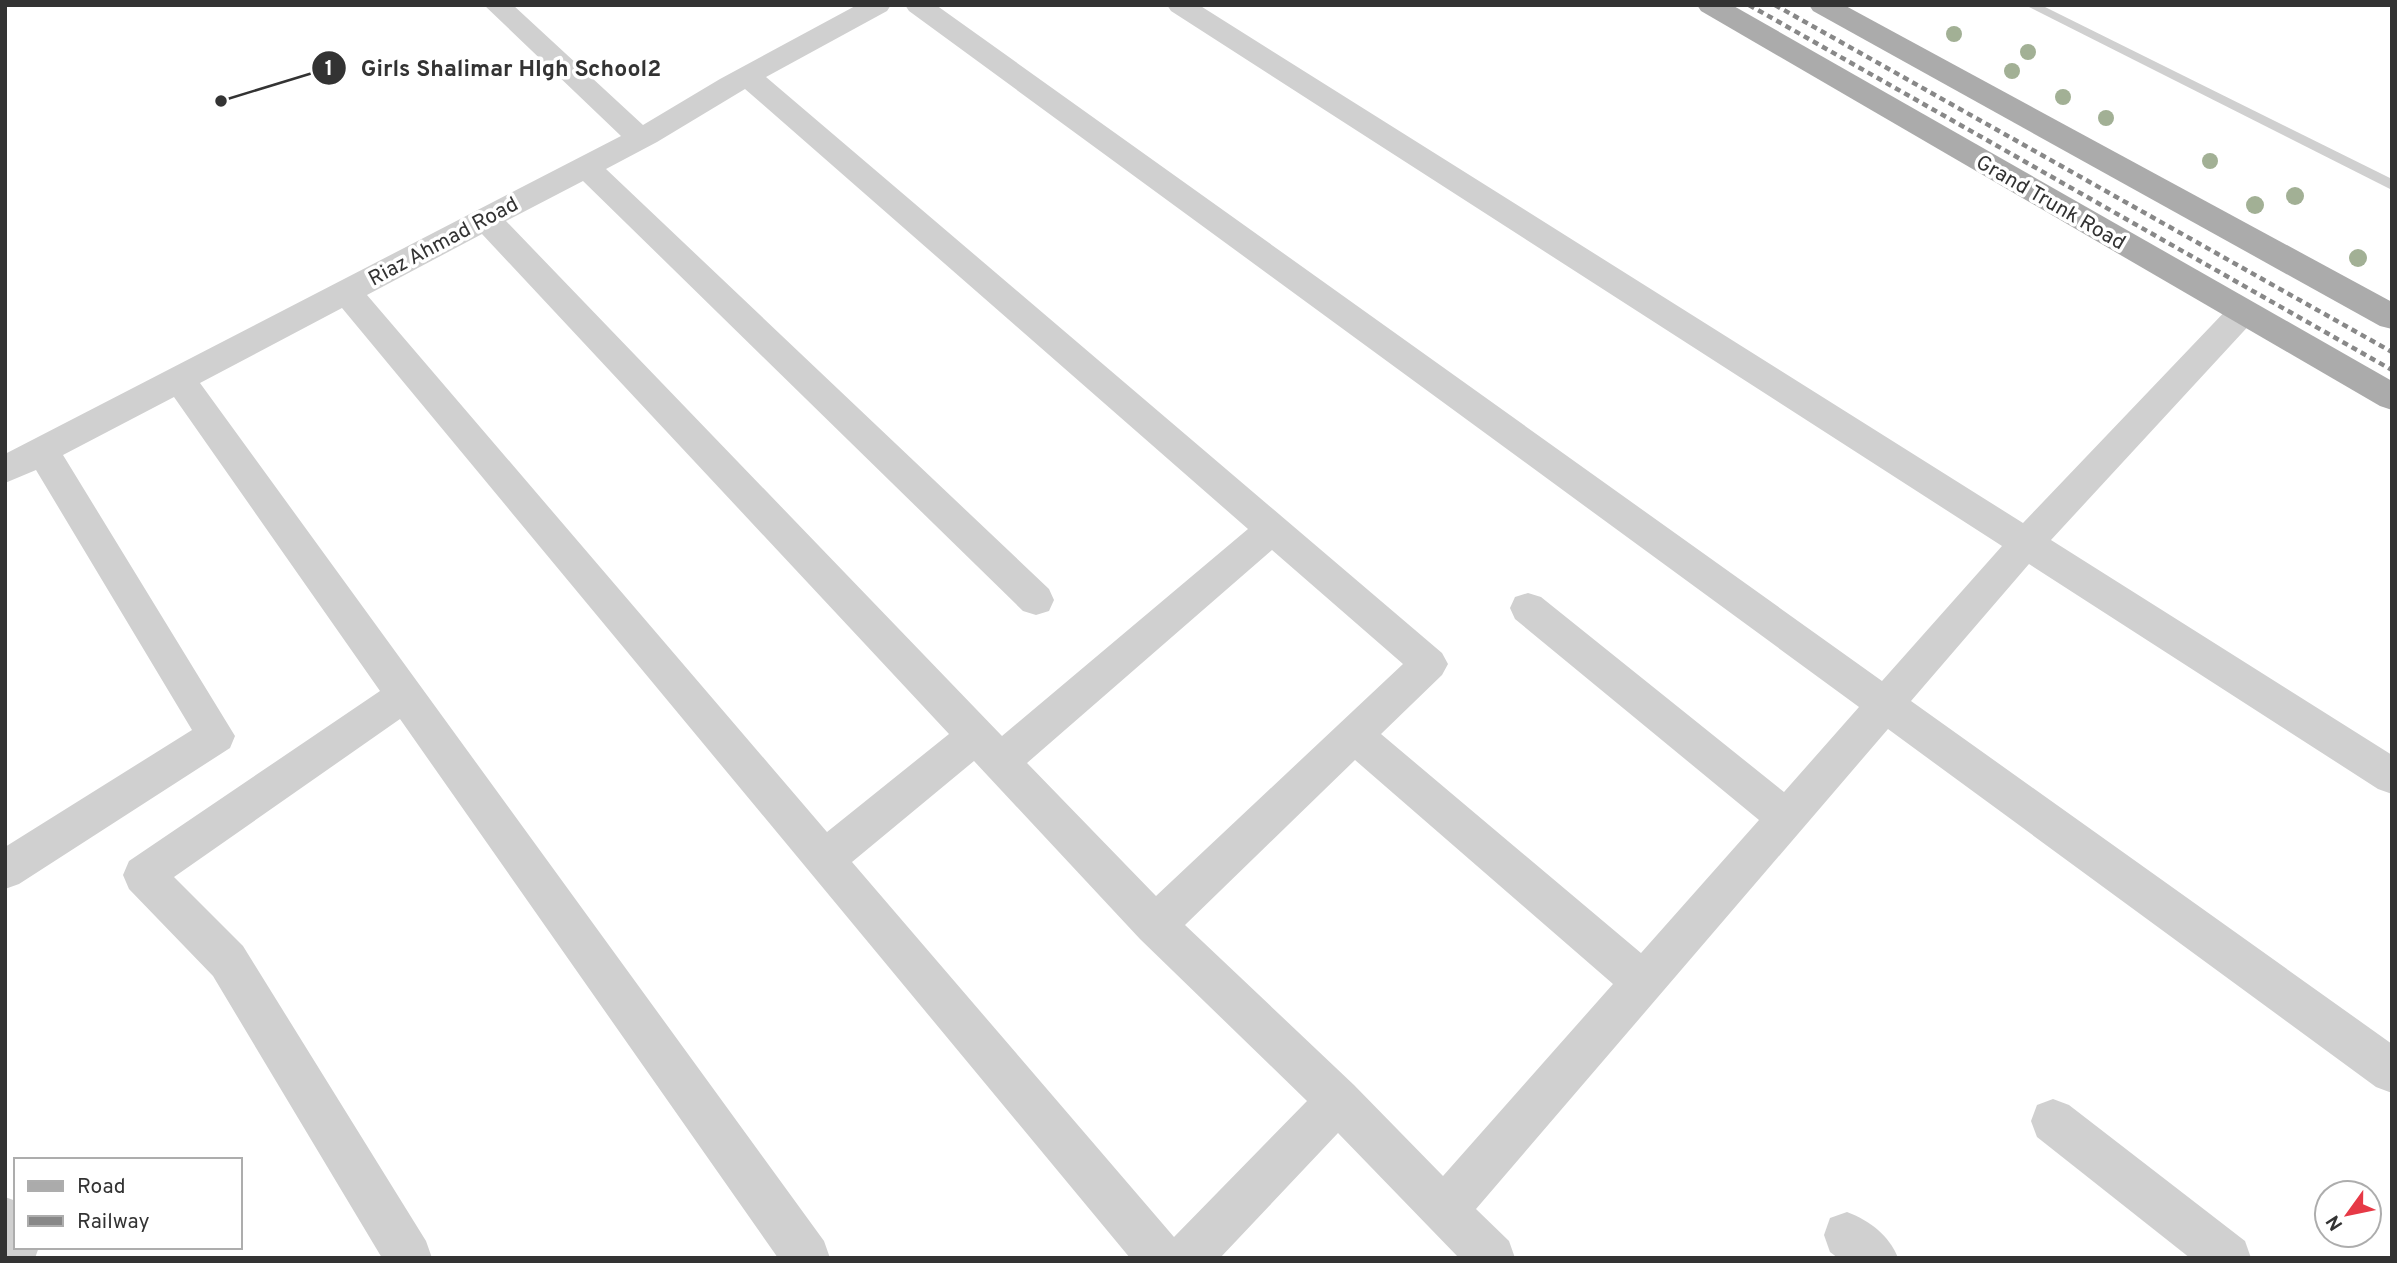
<svg xmlns="http://www.w3.org/2000/svg" width="2397" height="1263" viewBox="0 0 2397 1263" font-family="Overpass,sans-serif">
  <rect width="100%" height="100%" fill="#fff"/>
  <g fill="none" stroke-linecap="round" stroke-linejoin="round">
    <polygon fill="#d0d0d0" fill-rule="evenodd" points="2025,5 2041,5 2392,179 2392,190"/>
    <g fill="#d0d0d0" fill-rule="evenodd">
      <path d="M484,5H513L643,125L720,79L857,5H891L887,11L766,77L1442,653L1448,664L1442,675L1381,734L1641,953L1759,820L1515,619L1510,608L1515,597L1528,593L1541,597L1784,792L1859,707L909,11L905,5H936L1882,681L2002,546L1171,11L1167,5H1199L2023,523L2232,304L2243,300L2254,304L2259,312L2254,320L2051,540L2392,755V794L2378,789L2029,564L1911,701L2392,1044V1093L2376,1087L1888,729L1476,1209L1509,1241L1515,1258H1459L1338,1133L1220,1258H1130L342,308L200,383L824,1241L830,1258H778L400,719L174,877L243,946L426,1241L432,1258H382L213,976L129,889L123,875L129,861L380,691L174,397L63,455L235,736L230,748L19,884L5,889V847L192,730L36,470L5,483V454L621,136ZM745,89L1248,529L1002,736L506,221L583,181L1023,611L1036,615L1049,611L1054,600L1049,589L606,169L657,142ZM482,234L949,734L827,832L367,295ZM1272,550L1403,664L1156,896L1027,763ZM1355,760L1613,984L1443,1176L1354,1085L1185,925ZM974,761L1140,939L1307,1101L1174,1237L852,862Z"/>
      <polygon points="2053,1099 2069,1105 2245,1241 2251,1258 2190,1258 2037,1137 2031,1121 2037,1105"/>
      <polygon points="5,1197 16,1201 16,1247 39,1247 35,1258 5,1258"/>
      <path d="M1847,1212C1870,1221 1889,1235 1898,1258H1838L1830,1252L1824,1235L1830,1218Z"/>
    </g>
    <g fill="#ababab" fill-rule="evenodd">
      <polygon points="1697,5 1732,5 2392,381 2392,410 2380,406 1701,11"/>
      <polygon points="1809,5 1844,5 2392,302 2392,329 2380,326 1813,11"/>
    </g>
    <g stroke="#888" stroke-width="4.5" stroke-dasharray="6 4.5" stroke-linecap="butt">
      <polyline points="1749,5 2392,370"/>
      <polyline points="1775,5 2392,352"/>
    </g>
  </g>
  <g fill="#a2b095">
    <circle cx="1954" cy="34" r="8"/>
    <circle cx="2028" cy="52" r="8"/>
    <circle cx="2012" cy="71" r="8"/>
    <circle cx="2063" cy="97" r="8"/>
    <circle cx="2106" cy="118" r="8"/>
    <circle cx="2210" cy="161" r="8"/>
    <circle cx="2295" cy="196" r="9"/>
    <circle cx="2255" cy="205" r="9"/>
    <circle cx="2358" cy="258" r="9"/>
  </g>
  <g text-anchor="middle" stroke-width="7" stroke-linejoin="round" paint-order="stroke">
    <g font-size="21" fill="#333" stroke="#fff">
      <text transform="translate(2051 202) rotate(30)" y="7">Grand Trunk Road</text>
      <text transform="translate(443 241) rotate(-28)" y="7">Riaz Ahmad Road</text>
    </g>
  </g>
  <path fill="none" stroke="#333" stroke-width="2.5" d="M221 101L329 68"/>
  <g fill="#333" stroke="#fff" stroke-width="2.5">
    <circle cx="221" cy="101" r="7"/>
    <circle cx="329" cy="68" r="18"/>
  </g>
  <g font-size="21" text-anchor="middle" font-weight="bold" fill="#fff">
    <text x="329" y="75">1</text>
  </g>
  <g font-size="23" text-anchor="middle" font-weight="bold" fill="#333" stroke="#fff" stroke-width="7" stroke-linejoin="round" paint-order="stroke">
    <text x="511" y="76">Girls Shalimar HIgh School2</text>
  </g>
  <rect width="2397" height="1263" fill="none" stroke="#333333" stroke-width="14"/>
  <rect x="14" y="1158" width="228" height="91" fill="#ffffff" stroke="#adadad" stroke-width="2"/>
  <rect x="28" y="1181" width="35" height="10" fill="#ababab" stroke="#adadad" stroke-width="2"/>
  <text x="77" y="1193" font-size="21" fill="#333333">Road</text>
  <rect x="28" y="1216" width="35" height="10" fill="#888888" stroke="#adadad" stroke-width="2"/>
  <text x="77" y="1228" font-size="21" fill="#333333">Railway</text>
  <g transform="translate(2348 1214) rotate(237)"><circle r="33" fill="#ffffff" stroke="#adadad" stroke-width="2"/>
  <path d="M0-5L12 26L0 18L-12 26Z" fill="#e63946"/>
  <text y="-10" font-size="19" font-weight="bold" text-anchor="middle" fill="#333333">N</text>
  </g>
</svg>
